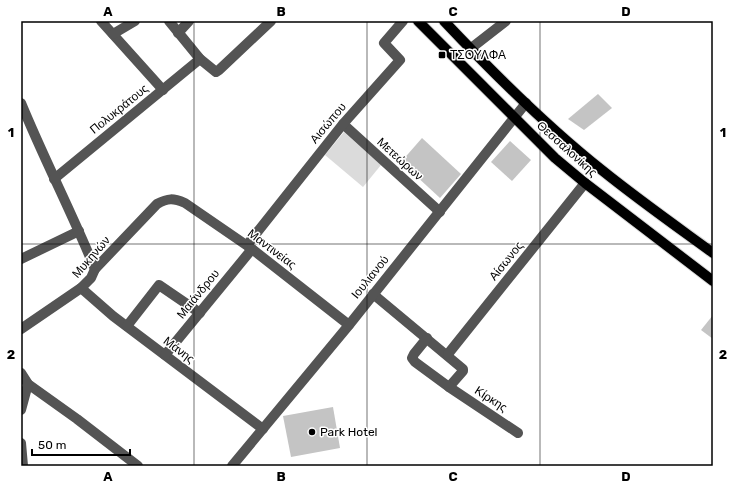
<svg xmlns="http://www.w3.org/2000/svg" width="734" height="487" viewBox="0 0 734 487" font-family="Rubik,sans-serif">
  <rect width="100%" height="100%" fill="#fff"/>
  <polygon fill="#dbdbdb" points="344,132 381,165 363,187 325,155"/>
  <g fill="#c4c4c4">
    <polygon points="598,94 612,108 584,130 568,119"/>
    <polygon points="422,138 461,174 440,198 401,162"/>
    <polygon points="510,141 531,160 512,181 491,162"/>
    <polygon points="713,315 713,339 701,330"/>
    <polygon points="333,407 340,448 291,457 283,416"/>
  </g>
  <g fill="none" stroke-linecap="round" stroke-linejoin="round">
    <g stroke="#dbdbdb" stroke-width="12">
      <g id="major">
        <polyline points="418,21 555,158 585,183 713,281"/>
        <path d="M444,21C494,74 546,126 603,171C639,200 676,226 713,253"/>
      </g>
    </g>
    <g stroke="#545454" stroke-width="10">
      <polyline points="101,21 163,90"/>
      <polyline points="169,21 200,59 216,72 219,70 271,21"/>
      <polyline points="178,33 189,21"/>
      <polyline points="113,34 135,21"/>
      <polyline points="470,49 506,21"/>
      <path d="M21,103C44,159 72,213 95,269"/>
      <polyline points="343,124 440,212"/>
      <polyline points="54,179 200,59"/>
      <polyline points="247,245 343,124 400,60 384,43 403,21"/>
      <polyline points="21,259 79,231"/>
      <polyline points="81,288 113,316 263,429"/>
      <polyline points="373,294 463,369 463,371 449,387"/>
      <polyline points="127,326 159,285 200,313"/>
      <path d="M21,329L81,288L91,278L95,269L157,204C168,198 173,198 185,203L252,249L349,325"/>
      <polyline points="427,338 414,354 412,358 415,362 449,387 518,433"/>
      <polyline points="448,354 585,183"/>
      <polyline points="165,355 252,249"/>
      <polyline points="21,373 28,384 77,419 138,466"/>
      <polyline points="21,410 28,384"/>
      <polyline points="21,443 23,466"/>
      <polyline points="232,466 349,325 526,103"/>
    </g>
    <use href="#major" stroke="#000" stroke-width="10"/>
  </g>
  <path fill="none" stroke="#000" stroke-width="1" stroke-opacity="0.55" d="M194,21V466M367,21V466M540,21V466M21,244H713"/>
  <g fill="#000" stroke="#fff" stroke-width="1.5">
    <rect x="438" y="51" width="8" height="8" rx="2"/>
    <circle cx="312" cy="432" r="4"/>
  </g>
  <g text-anchor="middle" stroke-width="3" stroke-linejoin="round" paint-order="stroke">
    <g font-size="12" fill="#000" stroke="#fff" text-anchor="start">
      <text x="450" y="59">ΤΣΟΥΛΦΑ</text>
      <text x="320" y="436">Park Hotel</text>
    </g>
    <g font-size="12" fill="#000" stroke="#fff">
      <text transform="translate(119 109) rotate(-39)" y="4">Πολυκράτους</text>
      <text transform="translate(328 123) rotate(-50)" y="4">Αισώπου</text>
      <text transform="translate(567 149) rotate(42)" y="4">Θεσσαλονίκης</text>
      <text transform="translate(400 159) rotate(42)" y="4">Μετεώρων</text>
      <text transform="translate(272 249) rotate(37)" y="4">Μαντινείας</text>
      <text transform="translate(91 257) rotate(-49)" y="4">Μυκηνών</text>
      <text transform="translate(506 261) rotate(-51)" y="4">Αίσωνος</text>
      <text transform="translate(370 277) rotate(-51)" y="4">Ιουλιανού</text>
      <text transform="translate(198 294) rotate(-51)" y="4">Μαιάνδρου</text>
      <text transform="translate(179 350) rotate(37)" y="4">Μάνης</text>
      <text transform="translate(491 399) rotate(33)" y="4">Κίρκης</text>
    </g>
  </g>
  <rect width="734" height="487" fill="none" stroke="#ffffff" stroke-width="44"/>
  <path d="M32 449v6h98v-6" fill="none" stroke="#000000" stroke-width="2"/>
  <text x="38" y="449" font-size="12" fill="#000000" stroke="#ffffff" stroke-width="3" paint-order="stroke">50 m</text>
  <rect x="22" y="22" width="690" height="443" fill="none" stroke="#000" stroke-width="1.5"/>
  <g font-size="13" text-anchor="middle" font-weight="bold" fill="#000">
    <text x="108" y="16">A</text>
    <text x="281" y="16">B</text>
    <text x="453" y="16">C</text>
    <text x="626" y="16">D</text>
    <text x="11" y="137">1</text>
    <text x="723" y="137">1</text>
    <text x="11" y="359">2</text>
    <text x="723" y="359">2</text>
    <text x="108" y="481">A</text>
    <text x="281" y="481">B</text>
    <text x="453" y="481">C</text>
    <text x="626" y="481">D</text>
  </g>
</svg>
